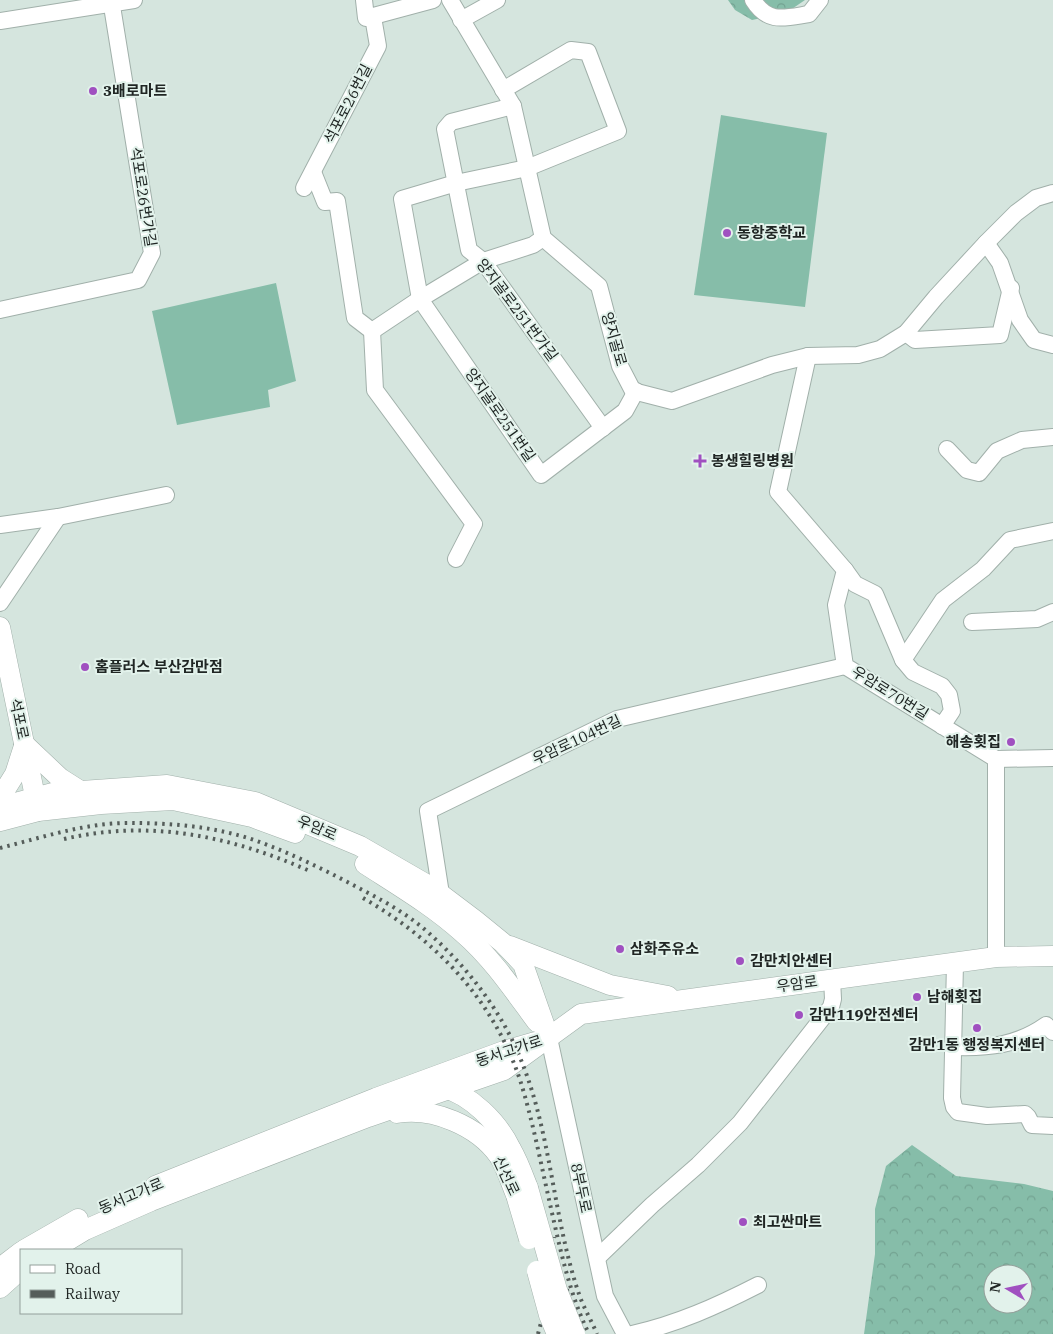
<svg xmlns="http://www.w3.org/2000/svg" width="1053" height="1334" viewBox="0 0 1053 1334" font-family="'IBM Plex Serif','Noto Sans KR',serif">
  <defs>
    <pattern id="forest-crowns" width="20" height="18" patternUnits="userSpaceOnUse" patternTransform="scale(1.25)"><rect width="20" height="18" fill="#86bda9"/><path d="M2 6a3 3 0 1 1 6 0M12 15a3 3 0 1 1 6 0" fill="none" stroke="#73a291"/></pattern>
  </defs>
  <rect width="100%" height="100%" fill="#d5e5de"/>
  <g fill="url(#forest-crowns)" fill-rule="evenodd">
    <polygon points="728,0 805,0 786,13 752,20 735,10"/>
    <path d="M912,1145L956,1176L1024,1184L1053,1191V1334H864L875,1254V1209L886,1166ZM993,1274H1023V1304H993Z"/>
  </g>
  <g fill="#86bda9">
    <polygon points="721,115 827,133 805,307 694,295"/>
    <polygon points="276,283 296,381 268,390 270,407 177,425 152,311"/>
  </g>
  <g fill="none" stroke-linecap="round" stroke-linejoin="round">
    <g stroke="#a1b0aa" stroke-width="18">
      <g id="minor">
        <polyline points="364,0 366,18 433,0"/>
        <polyline points="450,0 513,106 543,238 599,286 620,366 633,391 672,401 772,365 808,356 858,355 880,349 906,333 936,297 986,243 1016,213 1036,198 1053,193"/>
        <path d="M753,0C768,24 784,18 809,14L820,0"/>
        <polyline points="461,20 497,0"/>
        <polyline points="0,21 134,0"/>
        <polyline points="503,90 571,50 588,52 618,131 527,168 456,183 402,199 420,299 541,475 625,411 636,391"/>
        <polyline points="513,106 451,122 445,129 469,250 483,261 603,428"/>
        <polyline points="313,172 325,202 337,201 355,318 372,331"/>
        <polyline points="304,188 378,46 373,17"/>
        <polyline points="986,243 1000,263 1020,320 1034,340 1053,345"/>
        <polyline points="0,310 138,280 152,253 111,0"/>
        <polyline points="372,331 375,390 474,524 456,559"/>
        <polyline points="372,331 420,299 483,261 533,245 543,238"/>
        <polyline points="906,333 915,340 1000,335 1011,288"/>
        <polyline points="808,356 778,492 845,570 836,605 845,666 996,759 996,957"/>
        <polyline points="947,449 967,470 979,473 997,451 1022,440 1053,437"/>
        <polyline points="0,525 58,517 166,495"/>
        <polyline points="845,570 855,584 875,594 903,660 913,672 942,686 949,695 952,711 942,726"/>
        <polyline points="0,603 58,517"/>
        <polyline points="972,622 1037,619 1053,612"/>
        <polyline points="903,660 943,600 983,569 1010,540 1053,531"/>
        <polyline points="996,759 1053,758"/>
        <polyline points="441,894 428,811 617,719 845,666"/>
        <polyline points="955,963 952,1098 954,1107 958,1112 987,1116 1025,1114 1028,1117 1032,1125 1053,1126"/>
        <polyline points="549,1038 605,1296 625,1334"/>
        <path d="M954,1047C989,1048 1016,1046 1046,1025L1053,1032"/>
        <polyline points="597,1258 652,1205 698,1165 740,1123 831,1007 833,999 832,979"/>
        <path d="M632,1334C677,1324 717,1306 758,1285"/>
      </g>
    </g>
    <g stroke="#a1b0aa" stroke-width="21">
      <g id="major">
        <polyline points="0,627 38,811"/>
        <polyline points="24,744 60,778 82,792"/>
        <polyline points="0,798 15,774 24,746"/>
        <polyline points="0,807 53,793 167,785 255,802 360,846 431,887 476,921 503,943 523,964 549,1038"/>
        <polyline points="0,821 38,811 101,804 173,800 252,817 295,833"/>
        <path d="M365,864C399,886 433,906 463,933C492,958 514,991 537,1022"/>
        <polyline points="510,946 610,985 668,996"/>
        <path d="M442,1087C471,1095 498,1122 511,1149C518,1161 523,1175 528,1188"/>
        <path d="M397,1113C433,1107 478,1126 499,1156C506,1167 511,1183 516,1195"/>
        <polyline points="155,1186 376,1098 504,1051 535,1042"/>
        <polyline points="24,1250 78,1219"/>
        <polyline points="52,1250 85,1230 151,1201 368,1117 504,1070 581,1014 996,957 1053,956"/>
        <polyline points="0,1268 21,1252"/>
        <polyline points="0,1288 21,1269"/>
      </g>
    </g>
    <use href="#minor" stroke="#fff" stroke-width="16"/>
    <use href="#major" stroke="#fff" stroke-width="20"/>
    <g stroke="#555d5a" stroke-width="4" stroke-dasharray="2.5 5" stroke-linecap="butt">
      <path d="M64,839C151,819 231,836 312,872"/>
      <path d="M0,848C44,837 88,822 133,823C173,823 216,827 254,840C288,852 321,868 353,885C380,899 409,914 432,936C469,969 503,1014 521,1060C552,1136 553,1220 580,1297C585,1310 592,1322 597,1334"/>
      <path d="M363,898C436,940 495,1001 521,1083C533,1122 541,1164 550,1204C560,1248 569,1293 589,1334"/>
      <polyline points="567,1289 572,1334"/>
      <polyline points="538,1334 542,1319 554,1237"/>
    </g>
    <g stroke="#a1b0aa" stroke-width="21" stroke-linecap="butt">
      <g id="major-bridge">
        <polyline points="528,1188 557,1290 575,1334"/>
        <polyline points="516,1195 529,1239"/>
        <polyline points="537,1271 549,1315 557,1334"/>
      </g>
    </g>
    <use href="#major-bridge" stroke="#fff" stroke-width="20"/>
  </g>
  <g fill="#a050c0" stroke="#e2f2eb" stroke-width="2">
    <circle cx="93" cy="91" r="5"/>
    <circle cx="727" cy="233" r="5"/>
    <path d="M697.5 453.5h5v5h5v5h-5v5h-5v-5h-5v-5h5z"/>
    <circle cx="85" cy="667" r="5"/>
    <circle cx="1011" cy="742" r="5"/>
    <circle cx="620" cy="949" r="5"/>
    <circle cx="740" cy="961" r="5"/>
    <circle cx="917" cy="997" r="5"/>
    <circle cx="799" cy="1015" r="5"/>
    <circle cx="977" cy="1028" r="5"/>
    <circle cx="743" cy="1222" r="5"/>
  </g>
  <g text-anchor="middle" stroke-width="4" stroke-linejoin="round" paint-order="stroke">
    <g font-size="15" font-weight="bold" fill="#202624" stroke="#e2f2eb" text-anchor="start">
      <text x="103" y="96">3배로마트</text>
      <text x="737" y="238">동항중학교</text>
      <text x="711" y="466">봉생힐링병원</text>
      <text x="95" y="672">홈플러스 부산감만점</text>
      <text x="1001" y="747" text-anchor="end">해송횟집</text>
      <text x="630" y="954">삼화주유소</text>
      <text x="750" y="966">감만치안센터</text>
      <text x="927" y="1002">남해횟집</text>
      <text x="809" y="1020">감만119안전센터</text>
      <text x="977" y="1050" text-anchor="middle">감만1동 행정복지센터</text>
      <text x="753" y="1227">최고싼마트</text>
    </g>
    <g font-size="15" fill="#202624" stroke="#e2f2eb">
      <text transform="translate(348 104) rotate(-63)" y="5">석포로26번길</text>
      <text transform="translate(143 197) rotate(81)" y="5">석포로26번가길</text>
      <text transform="translate(517 310) rotate(53)" y="5">양지골로251번가길</text>
      <text transform="translate(614 339) rotate(74)" y="5">양지골로</text>
      <text transform="translate(500 415) rotate(55)" y="5">양지골로251번길</text>
      <text transform="translate(890 693) rotate(32)" y="5">우암로70번길</text>
      <text transform="translate(19 719) rotate(78)" y="5">석포로</text>
      <text transform="translate(577 740) rotate(-25)" y="5">우암로104번길</text>
      <text transform="translate(317 828) rotate(23)" y="5">우암로</text>
      <text transform="translate(797 984) rotate(-8)" y="5">우암로</text>
      <text transform="translate(509 1051) rotate(-18)" y="5">동서고가로</text>
      <text transform="translate(506 1176) rotate(65)" y="5">신선로</text>
      <text transform="translate(581 1188) rotate(78)" y="5">8부두로</text>
      <text transform="translate(131 1196) rotate(-23)" y="5">동서고가로</text>
    </g>
  </g>
  <rect x="20" y="1249" width="162" height="65" fill="#e2f2eb" stroke="#94a09b"/>
  <rect x="30" y="1265" width="25" height="8" fill="#ffffff" stroke="#94a09b"/>
  <text x="65" y="1274" font-size="15" fill="#202624">Road</text>
  <rect x="30" y="1290" width="25" height="8" fill="#555d5a" stroke="#94a09b"/>
  <text x="65" y="1299" font-size="15" fill="#202624">Railway</text>
  <g transform="translate(1008 1289) rotate(279)"><circle r="24" fill="#e2f2eb" stroke="#94a09b"/>
  <path d="M0-4L9 19L0 12L-9 19Z" fill="#a050c0"/>
  <text y="-8" font-size="14" font-weight="bold" text-anchor="middle" fill="#202624">N</text>
  </g>
</svg>
